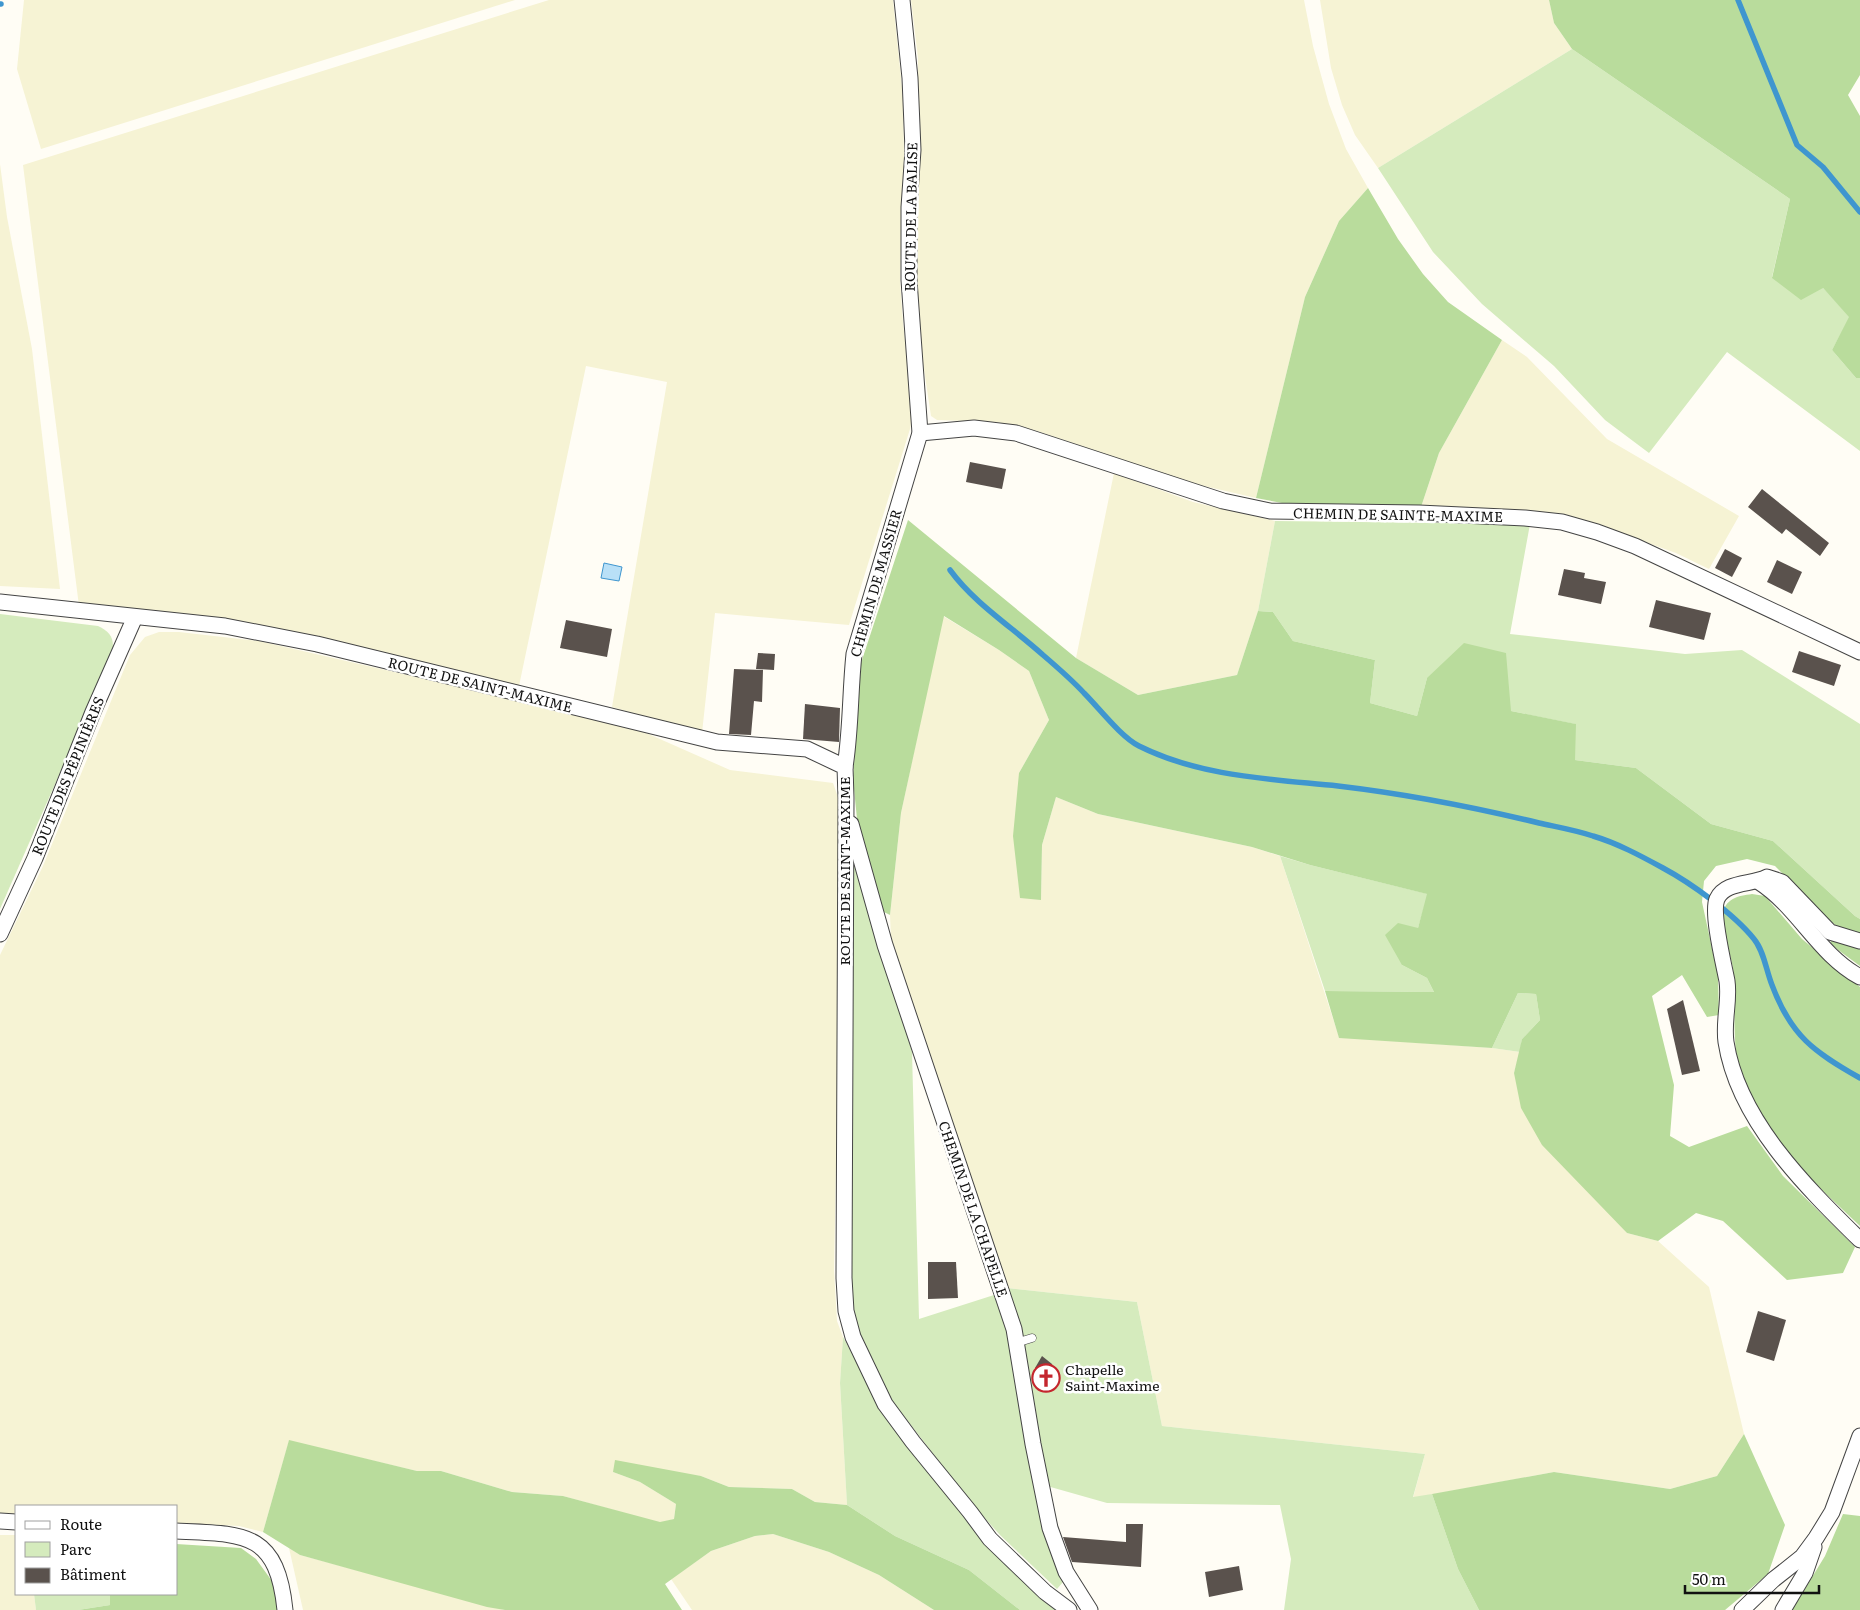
<svg xmlns="http://www.w3.org/2000/svg" width="1860" height="1610" viewBox="0 0 1860 1610" font-family="Literata,serif">
  <rect width="100%" height="100%" fill="#fffdf5"/>
  <g fill="#f6f3d4">
    <polygon points="24,0 515,0 41,149 17,69"/>
    <polygon points="549,0 893,0 903,97 904,155 900,282 903,323 913,412 910,429 849,625 715,613 702,733 612,707 667,382 586,366 519,686 79,606 23,165"/>
    <polygon points="911,0 1304,0 1313,46 1329,104 1346,149 1368,188 1339,221 1305,297 1256,498 1191,483 1037,431 997,422 937,420 931,416 918,330 915,263 918,58"/>
    <polygon points="1320,0 1549,0 1554,23 1572,49 1378,168 1355,135 1342,105 1331,68"/>
    <polygon points="0,164 7,217 32,349 60,589 0,586"/>
    <polygon points="1502,340 1527,357 1607,439 1739,516 1709,569 1676,553 1583,520 1548,513 1421,507 1439,453"/>
    <polygon points="1114,473 1193,502 1275,521 1258,611 1237,675 1138,695 1076,658"/>
    <polygon points="943,616 999,650 1029,671 1049,720 1019,773 1041,899 1042,845 1056,797 1098,814 1252,847 1280,856 1339,1037 1492,1048 1520,1052 1514,1073 1627,1233 1658,1241 1709,1287 1744,1434 1717,1476 1670,1489 1554,1472 1413,1498 1425,1454 1162,1426 1137,1302 1007,1288 891,939 890,915 901,813"/>
    <polygon points="159,632 179,632 259,641 499,696 644,732 730,770 833,783 838,797 838,1060 834,1270 837,1321 843,1337 840,1383 847,1505 815,1502 792,1489 729,1487 701,1476 613,1472 640,1482 676,1504 674,1519 660,1523 563,1496 512,1492 441,1471 417,1471 289,1441 263,1532 239,1526 176,1523 176,1506 16,1506 16,1514 0,1513 0,955 43,866 130,655 145,637"/>
    <polygon points="773,1534 829,1552 879,1575 934,1610 692,1610 671,1579 711,1551 755,1536"/>
    <polygon points="0,1535 16,1535 16,1594 34,1594 36,1610 0,1610"/>
    <polygon points="289,1548 300,1555 505,1610 303,1610"/>
  </g>
  <g fill="#d5ebbd">
    <polygon points="1572,49 1790,199 1772,277 1823,288 1850,317 1832,350 1856,378 1860,378 1860,451 1727,352 1649,453 1605,420 1554,366 1482,304 1433,252 1378,168"/>
    <polygon points="1275,521 1530,524 1510,634 1685,654 1742,650 1860,724 1860,919 1855,916 1773,841 1711,824 1636,768 1575,760 1575,724 1511,711 1427,678 1417,716 1370,703 1375,660 1293,641 1273,612 1258,611"/>
    <path d="M0,614L98,626C108,631 113,635 113,647L67,757L0,909Z"/>
    <polygon points="851,842 912,1052 919,1319 994,1295 1012,1347 1035,1492 1047,1541 1063,1582 1057,1589 1000,1535 972,1504 883,1389 858,1339 849,1274"/>
    <polygon points="1280,856 1310,865 1428,894 1418,928 1402,965 1427,978 1434,992 1325,991"/>
    <polygon points="1518,993 1536,994 1540,1020 1522,1039 1520,1052 1492,1048"/>
    <polygon points="1007,1288 1137,1302 1162,1426 1425,1454 1413,1497 1432,1494 1458,1569 1479,1610 1284,1610 1291,1559 1280,1505 1107,1503 1047,1486"/>
    <polygon points="843,1337 884,1412 1057,1610 1020,1610 969,1570 895,1536 847,1505 840,1383"/>
    <polygon points="34,1594 110,1594 110,1605 78,1610 36,1610"/>
  </g>
  <g fill="#b9dc9c">
    <polygon points="1549,0 1860,0 1860,75 1848,95 1860,116 1860,378 1856,378 1832,350 1849,317 1823,288 1801,300 1772,278 1790,199 1572,49 1554,23"/>
    <polygon points="1368,188 1398,239 1423,274 1448,302 1502,340 1439,453 1421,507 1282,503 1256,498 1305,297 1339,221"/>
    <polygon points="908,520 1076,658 1138,695 1237,675 1258,611 1273,612 1293,641 1375,660 1370,703 1417,716 1427,678 1464,643 1506,653 1511,711 1576,724 1575,760 1636,768 1711,824 1773,841 1855,916 1860,919 1860,934 1842,930 1824,916 1775,866 1747,859 1716,866 1704,881 1702,902 1718,976 1719,1015 1707,1017 1682,975 1652,996 1674,1085 1670,1136 1689,1147 1747,1126 1783,1176 1855,1247 1843,1273 1787,1280 1723,1221 1696,1213 1658,1241 1627,1233 1542,1145 1521,1108 1514,1073 1522,1039 1540,1020 1536,994 1518,993 1492,1048 1339,1038 1325,991 1434,992 1427,978 1402,965 1385,935 1398,923 1418,928 1427,894 1310,865 1252,847 1098,814 1056,797 1042,845 1041,900 1020,898 1013,836 1019,773 1049,720 1029,671 999,650 944,616 901,813 890,915 882,911 857,819 853,779 861,663"/>
    <path d="M1752,894L1765,896L1802,939L1860,987V1226C1822,1190 1784,1156 1757,1111C1753,1104 1749,1098 1746,1091C1729,1053 1737,1008 1733,968C1731,954 1720,928 1722,916C1725,898 1738,896 1752,894Z"/>
    <polygon points="1832,938 1860,946 1860,966 1830,944"/>
    <polygon points="1744,1434 1785,1525 1768,1574 1725,1610 1479,1610 1458,1569 1432,1494 1554,1472 1670,1489 1717,1476"/>
    <polygon points="289,1440 417,1471 441,1471 512,1492 563,1496 660,1522 674,1519 676,1504 640,1482 613,1472 615,1460 701,1476 729,1487 792,1489 815,1502 847,1505 895,1536 969,1570 1020,1610 934,1610 879,1575 829,1552 773,1534 755,1536 711,1551 665,1584 682,1610 505,1610 487,1607 300,1555 263,1532"/>
    <polygon points="1843,1514 1860,1516 1860,1610 1792,1610 1825,1556"/>
    <polygon points="176,1544 241,1548 256,1559 272,1581 278,1610 78,1610 110,1605 110,1594 176,1594"/>
  </g>
  <polygon fill="#b9e0f7" stroke="#3f96cf" points="604,563 622,567 619,581 601,578"/>
  <g fill="none" stroke-linecap="round" stroke-linejoin="round">
    <g stroke="#3f96cf" stroke-width="5.5">
      <polyline points="1738,0 1797,145 1823,167 1860,212"/>
      <polyline points="0,4 1,4"/>
      <path d="M950,570C975,604 1012,627 1043,655C1057,667 1071,679 1084,693C1099,708 1121,737 1139,746C1201,777 1271,779 1338,786C1406,794 1473,807 1539,823C1557,827 1575,830 1593,836C1617,843 1641,856 1663,868C1691,883 1734,914 1754,939C1764,951 1766,970 1772,985C1791,1036 1814,1052 1860,1078"/>
    </g>
  </g>
  <g fill="#5a524d">
    <polygon points="970,462 1006,469 1002,489 966,482"/>
    <polygon points="1762,489 1829,543 1820,556 1786,529 1782,534 1748,507"/>
    <polygon points="1725,549 1742,558 1732,577 1715,568"/>
    <polygon points="1777,560 1802,572 1792,594 1767,582"/>
    <polygon points="1564,569 1585,573 1584,578 1606,582 1601,604 1558,595"/>
    <polygon points="1656,600 1711,613 1704,640 1649,627"/>
    <polygon points="566,620 612,629 607,657 560,648"/>
    <polygon points="1799,651 1841,665 1834,686 1792,672"/>
    <polygon points="758,653 775,654 774,670 756,669"/>
    <polygon points="734,669 763,670 762,702 754,701 751,735 729,734"/>
    <polygon points="805,704 840,708 839,742 803,739"/>
    <polygon points="1683,1000 1700,1071 1682,1075 1667,1009"/>
    <polygon points="928,1262 956,1262 958,1298 928,1299"/>
    <polygon points="1758,1311 1786,1320 1774,1361 1746,1352"/>
    <polygon points="1042,1356 1052,1364 1056,1384 1039,1388 1035,1368"/>
    <polygon points="1126,1524 1143,1524 1141,1567 1072,1562 1063,1537 1126,1542"/>
    <polygon points="1239,1566 1243,1590 1209,1597 1205,1572"/>
  </g>
  <g fill="none" stroke-linecap="round" stroke-linejoin="round">
    <g stroke="#444" stroke-width="9">
      <polyline id="lane" points="1016,1343 1032,1338"/>
    </g>
    <g stroke="#444" stroke-width="17">
      <g id="street">
        <polyline points="920,433 974,428 1016,433 1223,501 1270,511 1419,513 1525,518 1562,522 1597,532 1635,546 1860,652"/>
        <polyline points="0,602 225,626 317,644 717,742 807,749 845,767 846,798 844,1278 846,1311 853,1337 885,1404 913,1442 970,1512 990,1539 1045,1592 1069,1610"/>
        <path d="M845,767C851,729 850,692 854,654L920,433L909,280V207L913,150L910,78L902,0"/>
        <polyline points="851,824 885,945 1014,1329 1033,1444 1050,1528 1066,1572 1090,1610"/>
        <path d="M1759,882C1798,907 1818,954 1860,977"/>
        <polyline points="0,934 35,858 93,712 135,617"/>
        <path d="M1860,941L1830,932L1782,882L1767,877C1752,885 1725,881 1717,899C1711,913 1724,965 1727,981C1730,1001 1723,1021 1726,1042C1738,1120 1805,1186 1860,1240"/>
        <polyline points="0,1521 16,1522"/>
        <path d="M176,1531C244,1534 277,1531 285,1610"/>
        <polyline points="1742,1610 1773,1580 1802,1557 1816,1538 1832,1512 1860,1436"/>
        <polyline points="1783,1610 1805,1573 1814,1547"/>
      </g>
    </g>
    <use href="#lane" stroke="#fff" stroke-width="8"/>
    <use href="#street" stroke="#fff" stroke-width="15"/>
  </g>
  <defs>
    <g id="church-ring" transform="scale(1.4375)"><circle r="9.5" fill="#fff" stroke="#c4262e" stroke-width="1.5"/><path d="M-1.2-6h2.4v3.5h3.3v2.4h-3.3V6h-2.4V-.1h-3.3v-2.4h3.3Z" fill="#c4262e"/></g>
  </defs>
  <g fill-rule="evenodd">
    <use href="#church-ring" x="1046" y="1378"/>
  </g>
  <g text-anchor="middle" stroke-width="5" stroke-linejoin="round" paint-order="stroke">
    <g font-size="14" fill="#111" stroke="#fff">
      <text transform="translate(911 217) rotate(-89)" y="5">ROUTE DE LA BALISE</text>
      <text transform="translate(1398 515) rotate(1)" y="5">CHEMIN DE SAINTE-MAXIME</text>
      <text transform="translate(876 583) rotate(-74)" y="5">CHEMIN DE MASSIER</text>
      <text transform="translate(480 685) rotate(14)" y="5">ROUTE DE SAINT-MAXIME</text>
      <text transform="translate(68 776) rotate(-68)" y="5">ROUTE DES PÉPINIÈRES</text>
      <text transform="translate(845 871) rotate(-90)" y="5">ROUTE DE SAINT-MAXIME</text>
      <text transform="translate(973 1209) rotate(71)" y="5">CHEMIN DE LA CHAPELLE</text>
    </g>
    <g font-size="14" fill="#111" stroke="#fff" text-anchor="start">
      <text x="1065" y="1375">Chapelle<tspan x="1065" dy="16">Saint-Maxime</tspan></text>
    </g>
  </g>
  <rect x="15" y="1505" width="162" height="90" fill="#ffffff" stroke="#a0a0a0"/>
  <rect x="25" y="1521" width="25" height="8" fill="#ffffff" stroke="#a0a0a0"/>
  <text x="60" y="1530" font-size="15" fill="#111111">Route</text>
  <rect x="25" y="1542" width="25" height="15" fill="#d5ebbd" stroke="#a0a0a0"/>
  <text x="60" y="1555" font-size="15" fill="#111111">Parc</text>
  <rect x="25" y="1568" width="25" height="15" fill="#5a524d" stroke="#a0a0a0"/>
  <text x="60" y="1580" font-size="15" fill="#111111">Bâtiment</text>
  <path d="M1685 1585v8h134v-8" fill="none" stroke="#111111" stroke-width="2.5"/>
  <text x="1692" y="1585" font-size="15" fill="#111111" stroke="#ffffff" stroke-width="4" paint-order="stroke">50 m</text>
</svg>
